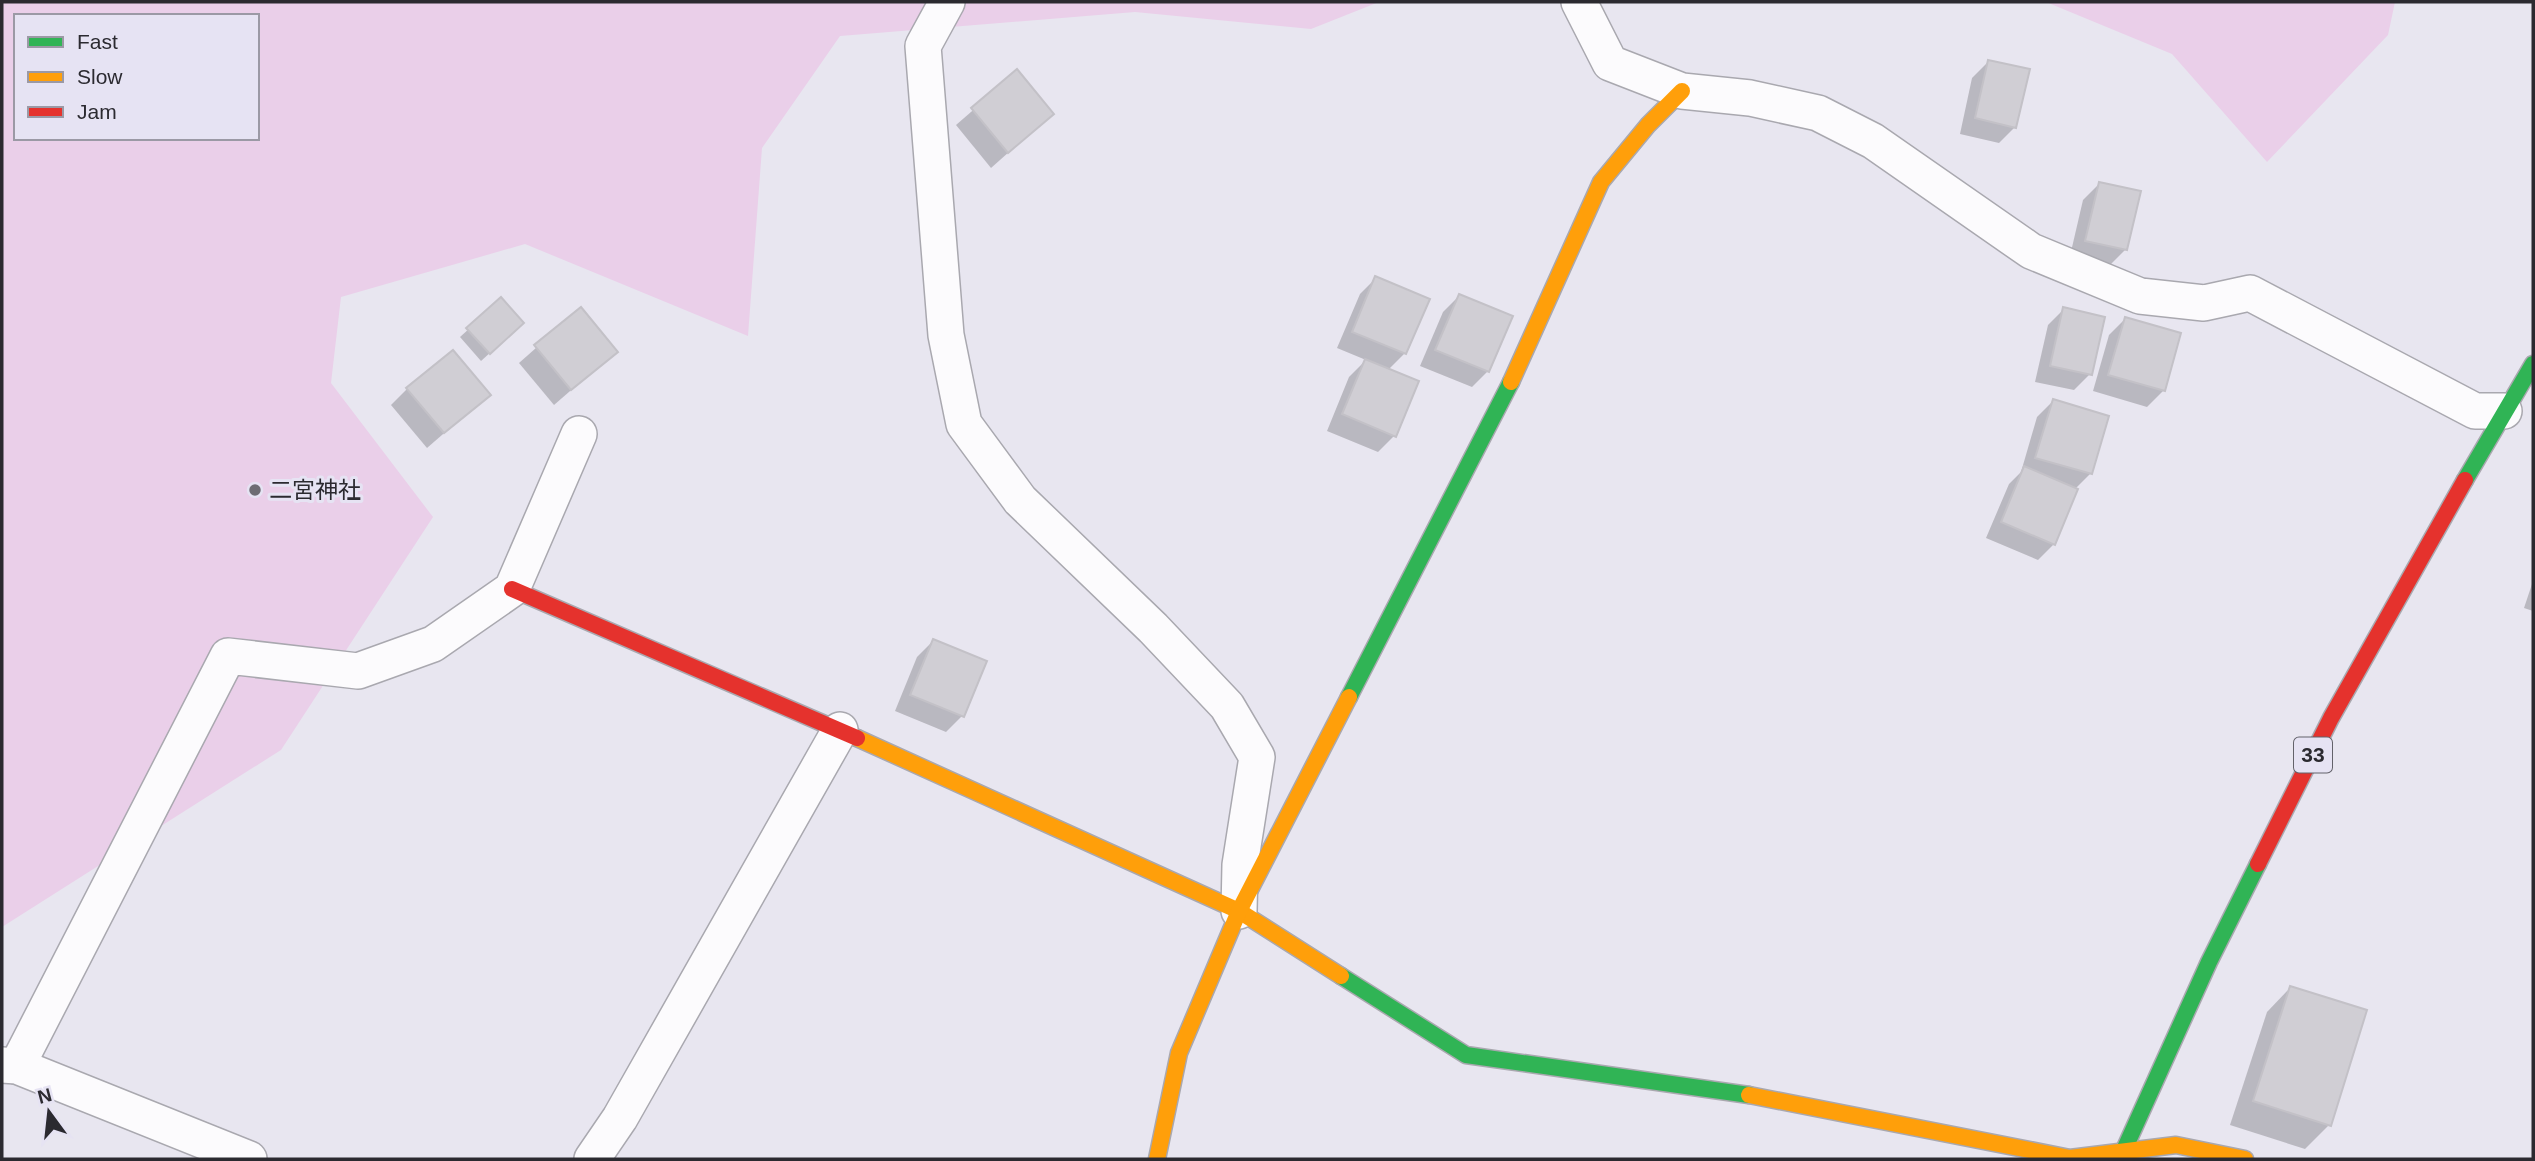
<svg xmlns="http://www.w3.org/2000/svg" width="2535" height="1161" viewBox="0 0 2535 1161" font-family="Arial,'Noto Sans JP',sans-serif">
  <rect width="100%" height="100%" fill="#e8e6f0"/>
  <g fill="#eacfe9" fill-rule="evenodd">
    <path d="M2,2H1379L1311,29L1135,12L840,36L762,148L748,336L525,244L341,297L331,383L433,517L281,750L2,927ZM16,16H257V138H16Z"/>
    <polygon points="2046,2 2395,2 2388,35 2267,162 2172,54"/>
  </g>
  <g fill="#0003">
    <polygon points="1988,62 2015,127 1999,143 1960,134 1972,78"/>
    <polygon points="1017,72 1052,114 991,168 956,125"/>
    <polygon points="2099,184 2126,249 2110,265 2070,256 2083,200"/>
    <polygon points="1376,278 1405,353 1388,370 1394,436 1378,452 1327,431 1349,377 1366,360 1337,348 1360,294"/>
    <polygon points="1459,296 1488,371 1472,387 1420,366 1443,312"/>
    <polygon points="501,300 514,331 481,361 460,337"/>
    <polygon points="580,309 615,352 554,405 519,363"/>
    <polygon points="2064,309 2090,374 2074,390 2035,382 2048,325"/>
    <polygon points="2125,319 2179,334 2163,391 2147,407 2093,391 2109,335"/>
    <polygon points="407,389 488,395 427,448 391,405"/>
    <polygon points="2053,401 2091,473 2075,489 2054,544 2038,560 1986,538 2009,484 2021,472 2037,417"/>
    <polygon points="2533,581 2533,611 2524,608"/>
    <polygon points="933,641 985,662 962,716 946,732 895,711 917,657"/>
    <polygon points="2290,988 2329,1125 2305,1149 2230,1125 2267,1012"/>
  </g>
  <g fill="#d0ced4" stroke="#c3c1c7" stroke-width="2">
    <polygon points="1988,60 2030,69 2016,128 1975,118"/>
    <polygon points="1017,69 1054,114 1008,153 971,108"/>
    <polygon points="2099,182 2141,191 2127,250 2085,241"/>
    <polygon points="1375,276 1430,299 1406,354 1352,332"/>
    <polygon points="1459,294 1513,316 1489,372 1435,350"/>
    <polygon points="501,297 524,323 490,354 466,328"/>
    <polygon points="581,307 618,352 571,390 534,345"/>
    <polygon points="2063,307 2105,317 2092,375 2050,366"/>
    <polygon points="2125,317 2181,333 2165,391 2108,375"/>
    <polygon points="453,350 491,395 444,433 406,388"/>
    <polygon points="1365,359 1419,381 1396,437 1342,414"/>
    <polygon points="2053,399 2109,416 2092,474 2035,458"/>
    <polygon points="2024,466 2078,489 2055,545 2001,522"/>
    <polygon points="933,639 987,661 964,717 910,695"/>
    <polygon points="2290,986 2367,1010 2331,1126 2253,1101"/>
  </g>
  <g fill="none" stroke-linecap="round" stroke-linejoin="round">
    <g stroke="#a9a8af" stroke-width="38">
      <g id="street">
        <polyline points="947,2 923,46 946,335 964,424 1020,500 1153,628 1227,706 1257,757 1240,865 1239,911"/>
        <polyline points="1579,2 1610,63 1682,91 1750,98 1818,113 1873,141 2031,251 2140,296 2204,303 2250,293 2475,411 2504,411"/>
        <polyline points="2,1065 17,1066 249,1159"/>
        <polyline points="17,1066 228,656 358,671 433,644 512,589 579,434"/>
        <polyline points="592,1159 620,1118 840,730"/>
      </g>
    </g>
    <g stroke="#a9a8af" stroke-width="19">
      <g id="fast">
        <polyline points="2465,480 2533,364"/>
        <polyline points="1349,697 1511,382"/>
        <polyline points="1341,976 1466,1055 1749,1095"/>
        <polyline points="2120,1159 2209,962 2258,864"/>
      </g>
    </g>
    <g stroke="#a9a8af" stroke-width="19">
      <g id="slow">
        <polyline points="1511,382 1601,182 1648,125 1682,91"/>
        <polyline points="857,738 1239,911 1341,976"/>
        <polyline points="1749,1095 2070,1158 2176,1145 2245,1159"/>
        <polyline points="1157,1159 1179,1053 1239,911 1349,697"/>
      </g>
    </g>
    <g stroke="#a9a8af" stroke-width="19">
      <g id="jam">
        <polyline points="512,589 857,738"/>
        <polyline points="2258,864 2331,718 2465,480"/>
      </g>
    </g>
    <use href="#street" stroke="#fcfbfd" stroke-width="35"/>
    <use href="#fast" stroke="#30b455" stroke-width="16"/>
    <use href="#slow" stroke="#ff9f0a" stroke-width="16"/>
    <use href="#jam" stroke="#e5322d" stroke-width="16"/>
  </g>
  <circle fill="#6d6c73" stroke="#e6e3f3" stroke-width="2.5" cx="255" cy="490" r="7"/>
  <g text-anchor="middle" stroke-width="6" stroke-linejoin="round" paint-order="stroke">
    <rect fill="#e6e3f3" stroke="#63626a" stroke-width="2" x="2294" y="737.5" width="38" height="35" rx="5"/>
    <g font-size="21" font-weight="bold" fill="#2b2a30">
      <text x="2313" y="762">33</text>
    </g>
    <g font-size="23" fill="#2b2a30" stroke="#e6e3f3" text-anchor="start">
      <text x="269" y="498">二宮神社</text>
    </g>
  </g>
  <rect width="2535" height="1161" fill="none" stroke="#2b2a30" stroke-width="7"/>
  <rect x="14" y="14" width="245" height="126" fill="#e6e3f3" stroke="#9b99a5" stroke-width="2"/>
  <rect x="28" y="37" width="35" height="10" fill="#30b455" stroke="#9b99a5" stroke-width="2"/>
  <text x="77" y="49" font-size="21" fill="#2b2a30">Fast</text>
  <rect x="28" y="72" width="35" height="10" fill="#ff9f0a" stroke="#9b99a5" stroke-width="2"/>
  <text x="77" y="84" font-size="21" fill="#2b2a30">Slow</text>
  <rect x="28" y="107" width="35" height="10" fill="#e5322d" stroke="#9b99a5" stroke-width="2"/>
  <text x="77" y="119" font-size="21" fill="#2b2a30">Jam</text>
  <g transform="translate(49 1112) rotate(345)" stroke="#e6e3f3" stroke-width="5" paint-order="stroke">
  <path d="M0-5L12 26L0 18L-12 26Z" fill="#2b2a30"/>
  <text y="-10" font-size="19" font-weight="bold" text-anchor="middle" fill="#2b2a30">N</text>
  </g>
</svg>
